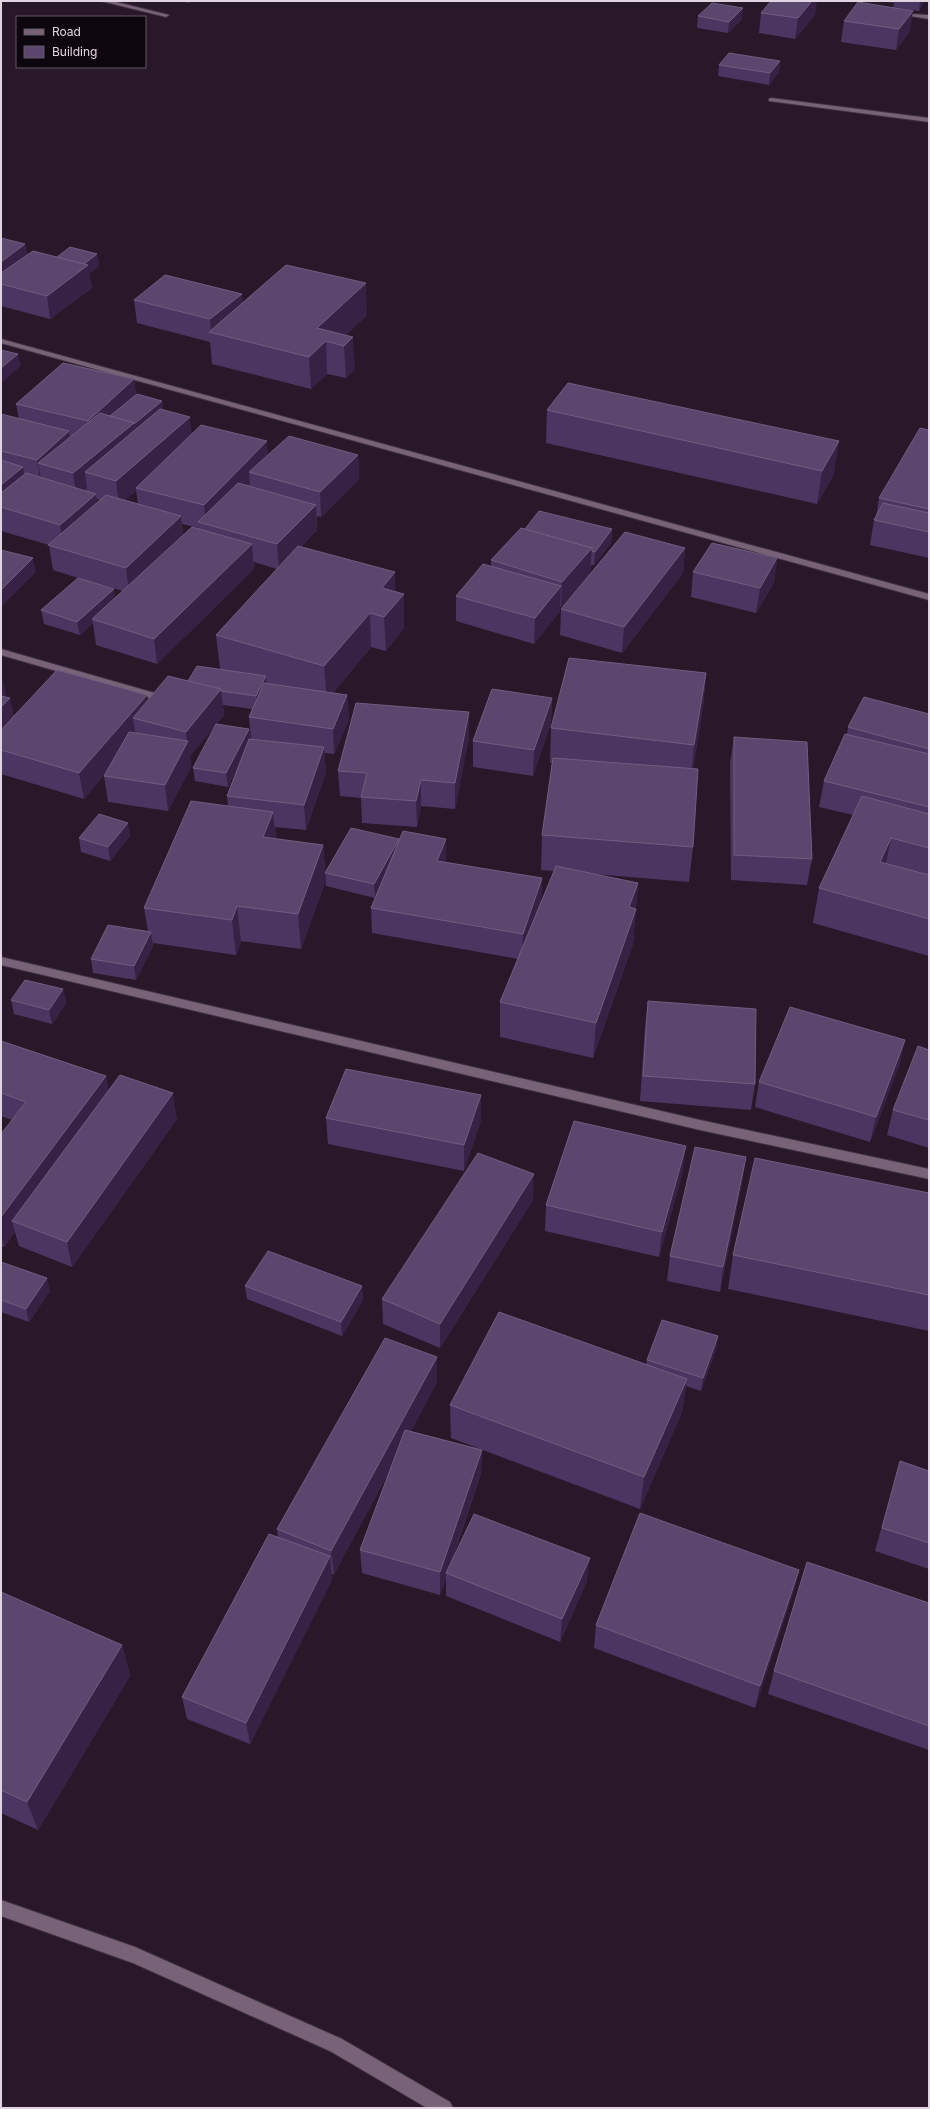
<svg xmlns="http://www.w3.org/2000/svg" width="930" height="2109" viewBox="0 0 930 2109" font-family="Inter,sans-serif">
  <rect width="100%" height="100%" fill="#29172a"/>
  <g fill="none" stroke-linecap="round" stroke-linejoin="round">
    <g stroke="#3f3140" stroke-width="2">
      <g id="street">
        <polygon points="101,1 112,1 169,15 166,17"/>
        <polygon points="910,14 929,15 929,19 910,16"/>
        <polygon points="771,98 929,118 929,122 769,101 769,99"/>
        <polygon points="1,339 929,594 929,600 1,343"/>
        <polygon points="1,649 158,694 159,696 154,699 150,698 1,655"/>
        <polygon points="1,957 700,1120 929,1169 929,1179 700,1130 1,965"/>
        <polygon points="1,1900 135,1947 342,2039 450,2102 453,2108 427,2108 330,2051 133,1963 1,1916"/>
      </g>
    </g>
    <use href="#street" fill="#786278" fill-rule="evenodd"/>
  </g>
  <g fill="#4b3661" fill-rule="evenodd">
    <polygon points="181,1 191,1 189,3"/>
    <polygon points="880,1 924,1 919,11 909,10 910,31 896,50 841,42 844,21 893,8 894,3"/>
    <polygon points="761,13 815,15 795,39 759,33"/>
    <polygon points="698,16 742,19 728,33 697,28"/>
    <polygon points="780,61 779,72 769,85 718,76 719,65"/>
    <polygon points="1,238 25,244 27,255 57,257 97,254 99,266 89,274 92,288 50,319 1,306"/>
    <polygon points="134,300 242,303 367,315 346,335 355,369 346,378 327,374 311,389 212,364 210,342 137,323"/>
    <path d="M134,379L136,395L162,401L163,410L192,433L268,455H358L359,479L321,517L317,516V530L301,547L396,592L404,628L386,651L371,647L333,693L347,695L349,720L334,754L324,753L326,772L306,830L275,827L276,839L323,845L326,880L301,949L241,941L236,955L153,943V946L136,980L93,973L91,959L148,931L144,908L228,806L227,796L240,762L228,787L195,781L193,768L249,729L250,739H251L249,717L252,709L223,705L224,715L190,756L191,767L168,811L108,802L104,776V775L84,799L1,774V673L6,697L10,698L14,717L148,700L188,681L222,670L220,669L216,635L277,569L254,562V569L157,664L96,645L93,623L80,635L44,624L41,610L78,578L53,570L49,545L1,531V414L19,419L16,404ZM136,491L138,504L125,500ZM96,499L100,500L97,503ZM182,524L198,528L199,529L183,535ZM91,582L123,591L115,598Z"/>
    <polygon points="568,383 834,474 817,504 546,443 547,410"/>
    <polygon points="929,430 929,558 870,545 874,520 876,517 879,498"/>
    <polygon points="525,529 612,529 611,543 594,565 591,565 590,573 561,607 560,607 560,611 534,644 456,621 456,596 491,566 491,560"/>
    <polygon points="685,548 683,573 622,653 560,635 561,609"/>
    <polygon points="777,558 774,583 756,613 691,597 693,572"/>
    <polygon points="706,673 703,707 693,769 693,847 689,882 594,874 638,883 633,944 593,1058 500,1037 500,1002 518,959 372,933 371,908 377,893 375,898 326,886 325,873 399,840 446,862 542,878 541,904 554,871 541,870 542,835 552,763 550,763 551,728"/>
    <polygon points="552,698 551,723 533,776 473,767 473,741"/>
    <polygon points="929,714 929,956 813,923 819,888 853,815 819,807 824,781 847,734 848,727"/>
    <polygon points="469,737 455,809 421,806 417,827 362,823 361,798 340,796 338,771"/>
    <polygon points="734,737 812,859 807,885 731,880 730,763"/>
    <polygon points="130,836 110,861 81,852 79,838"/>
    <polygon points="63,989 66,1003 52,1024 14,1014 11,1000"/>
    <polygon points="648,1001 755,1084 751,1110 640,1101 645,1027"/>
    <polygon points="905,1040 899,1066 870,1142 755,1107 759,1082"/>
    <polygon points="1,1041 109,1090 177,1119 72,1267 19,1246 15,1232 4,1247 1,1246 1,1134 12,1120 1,1116"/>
    <polygon points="929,1050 929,1148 887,1135 893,1110"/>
    <polygon points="326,1118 481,1120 464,1171 328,1144"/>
    <polygon points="746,1157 742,1182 720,1292 667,1281 670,1256"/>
    <polygon points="683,1171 659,1257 545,1231 546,1205"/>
    <polygon points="929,1193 929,1331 728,1289 733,1255"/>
    <polygon points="533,1200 440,1348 383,1324 382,1299"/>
    <polygon points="1,1262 50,1291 29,1322 1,1312"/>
    <polygon points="245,1286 362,1286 363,1300 342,1336 247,1299"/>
    <polygon points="718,1336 716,1349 701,1391 686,1386 682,1412 640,1509 451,1438 450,1405 646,1365 647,1360"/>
    <polygon points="437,1382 411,1431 482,1450 481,1474 453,1558 587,1581 560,1642 446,1596 446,1579 440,1595 362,1573 360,1550 391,1468 334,1574 331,1574 332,1580 250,1744 187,1719 182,1697 278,1537 277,1529"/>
    <polygon points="900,1461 929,1471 929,1569 875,1551"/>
    <polygon points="799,1570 793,1593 755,1708 594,1648 596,1625"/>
    <polygon points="1,1592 122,1645 130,1676 38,1830 1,1813"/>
    <polygon points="929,1603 929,1750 768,1694 774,1671"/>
  </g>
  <g fill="#372245">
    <polygon points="812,1 817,1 815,15 795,39 798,18"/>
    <polygon points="920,1 924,1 919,11"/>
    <polygon points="743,8 742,19 728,33 729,22"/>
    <polygon points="913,11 910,31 896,50 899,29"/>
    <polygon points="780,61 779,72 769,85 770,73"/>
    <polygon points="25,244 29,267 1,284 1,262"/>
    <polygon points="97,254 99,266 89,274 92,288 50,319 47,296 77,269"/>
    <polygon points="366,283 367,315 337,344 326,341 327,374 311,389 309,357 317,328"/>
    <polygon points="242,294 244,317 211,332 210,319"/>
    <polygon points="353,337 355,369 346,378 344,346"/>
    <polygon points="18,354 21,366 1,383 1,368"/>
    <polygon points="134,379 137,403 92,445 88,421"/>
    <polygon points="162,401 164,414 85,472 87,489 77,498 73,473 134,423"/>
    <polygon points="190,417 193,442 136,488 136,491 119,505 116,481"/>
    <polygon points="69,431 73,455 38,463 42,484 41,485 37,460"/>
    <polygon points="267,441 269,465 249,472 250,484 211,526 206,524 204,505"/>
    <polygon points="839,441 834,474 817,504 822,471"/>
    <polygon points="358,455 359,479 321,517 320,492"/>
    <polygon points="23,467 27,491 1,507 1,485"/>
    <polygon points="96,494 99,519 64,550 60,525"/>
    <polygon points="316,505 317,530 279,569 277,544"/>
    <polygon points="181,516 184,541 129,593 126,568"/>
    <polygon points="612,529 611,543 594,565 595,552"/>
    <polygon points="252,544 254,569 157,664 154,639"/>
    <polygon points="592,548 590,573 561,607 562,582"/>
    <polygon points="685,548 683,573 622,653 624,627"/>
    <polygon points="33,558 36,572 1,607 1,590"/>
    <polygon points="777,558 774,583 756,613 760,588"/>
    <polygon points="395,572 396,603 404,594 404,628 386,651 384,617 382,588"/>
    <polygon points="561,586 560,611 534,644 535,618"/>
    <polygon points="114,589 116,602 92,619 93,623 80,635 77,622"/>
    <polygon points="370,613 371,647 327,700 324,666"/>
    <polygon points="1,673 6,697 1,702"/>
    <polygon points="706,673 703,707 691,779 694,745"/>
    <polygon points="266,676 267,690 257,710 256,696"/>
    <polygon points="221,689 224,715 190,756 191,767 168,811 165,785 187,743 186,732"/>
    <polygon points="147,695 151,721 133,718 136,738 84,799 79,773"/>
    <polygon points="347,695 349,720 334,754 333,729"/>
    <polygon points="10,698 15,724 1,738 1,707"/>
    <polygon points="552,698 551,723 533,776 534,750"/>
    <polygon points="469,712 469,737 455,809 455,783"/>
    <polygon points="249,729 250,743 228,787 226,773"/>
    <polygon points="324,747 326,772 306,830 304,805"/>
    <polygon points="421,780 421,806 417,827 416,801"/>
    <polygon points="273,812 277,847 263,837"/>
    <polygon points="128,823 130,836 110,861 108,847"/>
    <polygon points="891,838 884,873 880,862"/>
    <polygon points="399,839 399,853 375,898 374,884"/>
    <polygon points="446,839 446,864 437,861"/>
    <polygon points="323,845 326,880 301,949 298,914"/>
    <polygon points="542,878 541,904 522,960 523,934"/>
    <polygon points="638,883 633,944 593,1058 596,1023 629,907"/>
    <polygon points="237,906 241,941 236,955 232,920"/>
    <polygon points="151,932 153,946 136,980 134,966"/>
    <polygon points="63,989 66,1003 52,1024 49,1010"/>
    <polygon points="905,1040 899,1066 870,1142 876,1117"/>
    <polygon points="106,1076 111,1102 12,1221 15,1232 4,1247 1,1236 1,1217"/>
    <polygon points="173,1093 177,1119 72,1267 67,1242"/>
    <polygon points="481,1095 481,1120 464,1171 464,1145"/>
    <polygon points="686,1146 683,1171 659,1257 662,1232"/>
    <polygon points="746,1157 742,1182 720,1292 723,1267"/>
    <polygon points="534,1174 533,1200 440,1348 440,1324"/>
    <polygon points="47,1278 50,1291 29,1322 26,1309"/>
    <polygon points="362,1286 363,1300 342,1336 341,1322"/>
    <polygon points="718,1336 716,1349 701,1391 703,1378"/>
    <polygon points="437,1357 437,1382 334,1574 331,1551"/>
    <polygon points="687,1379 682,1412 640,1509 644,1477"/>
    <polygon points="482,1450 481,1474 447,1574 446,1573 446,1579 440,1595 440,1572"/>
    <polygon points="330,1556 332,1580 250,1744 246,1723"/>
    <polygon points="590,1558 587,1581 560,1642 562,1619"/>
    <polygon points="799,1570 793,1593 755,1708 760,1686"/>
    <polygon points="122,1645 130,1676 38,1830 27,1802"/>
  </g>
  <g fill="#5b476e" stroke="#705d80">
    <polygon points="771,1 812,1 798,18 761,13"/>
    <polygon points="858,2 913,11 899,29 844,21"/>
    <polygon points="712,3 743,8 729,22 698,16"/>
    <polygon points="729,53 780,61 770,73 719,65"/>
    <polygon points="1,238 25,244 1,262"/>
    <polygon points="70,247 97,254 84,264 57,257"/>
    <polygon points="33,251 88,265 47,296 1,284 1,273"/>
    <polygon points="286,265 366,283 317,328 353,337 344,346 326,341 309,357 209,332"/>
    <polygon points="165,275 242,294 210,319 134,300"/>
    <polygon points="1,350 18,354 1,368"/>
    <polygon points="63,363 134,379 88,421 16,404"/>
    <polygon points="568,383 839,441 822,471 547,410"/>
    <polygon points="137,394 162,401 134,424 134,423 110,416"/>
    <polygon points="160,409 190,417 116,481 85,472"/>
    <polygon points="100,413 134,423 73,473 38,463"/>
    <polygon points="1,414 69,431 37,460 1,451"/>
    <polygon points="201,425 267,441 204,505 136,488"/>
    <polygon points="920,428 929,430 929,509 879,498"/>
    <polygon points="289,436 358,455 320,492 249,472"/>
    <polygon points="1,460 23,467 1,485"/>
    <polygon points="26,473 96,494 60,525 1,507 1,493"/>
    <polygon points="238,483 316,505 277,544 198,522"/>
    <polygon points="106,495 181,516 126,568 48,545"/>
    <polygon points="883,503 929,513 929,532 874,520"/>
    <polygon points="539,511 612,529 595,552 592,551 592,548 525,529"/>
    <polygon points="192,527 252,544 154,639 92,619"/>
    <polygon points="521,528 592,548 562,582 491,560"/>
    <polygon points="625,532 685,548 624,627 561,609"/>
    <polygon points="712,543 777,558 760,588 693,572"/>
    <polygon points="298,546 395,572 382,588 404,594 384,617 370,613 324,666 216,635"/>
    <polygon points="1,550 33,558 1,590"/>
    <polygon points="483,564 561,586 535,618 456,596"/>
    <polygon points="78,578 114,589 77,622 41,610"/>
    <polygon points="569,658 706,673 694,745 551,728"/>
    <polygon points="197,666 266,676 256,696 221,691 221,689 188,681"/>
    <polygon points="57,670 147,695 79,773 1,750 1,730"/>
    <polygon points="168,676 221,689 186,732 133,718"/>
    <polygon points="264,683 347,695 333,729 249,717"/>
    <polygon points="492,689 552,698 534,750 473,741"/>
    <polygon points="1,696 10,698 1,707"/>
    <polygon points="864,697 929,714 929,749 848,727"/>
    <polygon points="356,703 469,712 455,783 421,780 416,801 361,797 367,773 338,771"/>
    <polygon points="216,724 249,729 226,773 193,768"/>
    <polygon points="129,732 188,741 165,785 104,776"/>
    <polygon points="845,734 929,754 929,807 824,781"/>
    <polygon points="734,737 807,742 812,859 734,855"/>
    <polygon points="249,739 324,747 304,805 227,796"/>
    <polygon points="553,758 698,769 693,847 542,835"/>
    <polygon points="862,796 929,814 929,848 891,838 880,862 929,875 929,919 819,888"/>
    <polygon points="191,801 273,812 263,837 323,845 298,914 237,906 232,920 144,908"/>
    <polygon points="99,814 128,823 108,847 79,838"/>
    <polygon points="351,828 399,839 374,884 325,873"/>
    <polygon points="403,831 446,839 437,861 542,878 523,934 371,908"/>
    <polygon points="556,866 638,883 629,907 636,909 596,1023 500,1002"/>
    <polygon points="108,925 151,932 134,966 91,959"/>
    <polygon points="25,980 63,989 49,1010 11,1000"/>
    <polygon points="648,1001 756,1009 755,1084 643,1076"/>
    <polygon points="790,1007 905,1040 876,1117 759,1082"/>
    <polygon points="1,1041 106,1076 1,1217 1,1134 26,1102 1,1093"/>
    <polygon points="918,1046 929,1050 929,1120 893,1110"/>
    <polygon points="346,1069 481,1095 464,1145 326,1118"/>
    <polygon points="120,1075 173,1093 67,1242 12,1221"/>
    <polygon points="574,1121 686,1146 662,1232 546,1205"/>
    <polygon points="695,1147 746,1157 723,1267 670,1256"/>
    <polygon points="478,1153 534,1174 440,1324 382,1299"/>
    <polygon points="755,1158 929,1193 929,1295 733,1255"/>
    <polygon points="268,1251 362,1286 341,1322 245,1286"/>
    <polygon points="1,1262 47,1278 26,1309 1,1300"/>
    <polygon points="499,1312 687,1379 644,1477 450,1405"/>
    <polygon points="662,1320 718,1336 703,1378 647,1360"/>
    <polygon points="385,1338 437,1357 331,1551 277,1529"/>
    <polygon points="405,1430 482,1450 440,1572 360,1550"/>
    <polygon points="900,1461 929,1471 929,1543 882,1528"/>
    <polygon points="640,1513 799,1570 760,1686 596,1625"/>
    <polygon points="474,1514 590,1558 562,1619 446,1573"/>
    <polygon points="269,1534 330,1556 246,1723 182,1697"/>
    <polygon points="807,1562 929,1603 929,1726 774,1671"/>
    <polygon points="1,1592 122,1645 27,1802 1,1790"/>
  </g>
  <rect width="930" height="2109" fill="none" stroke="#e1d4e1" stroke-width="4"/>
  <rect x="16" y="16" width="130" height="52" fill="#0d060e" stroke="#625862"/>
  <rect x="24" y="29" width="20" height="6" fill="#786278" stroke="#625862"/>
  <text x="52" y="36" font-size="12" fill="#e1d4e1">Road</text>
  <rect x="24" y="46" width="20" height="12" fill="#5b476e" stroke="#625862"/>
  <text x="52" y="56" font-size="12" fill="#e1d4e1">Building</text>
</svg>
